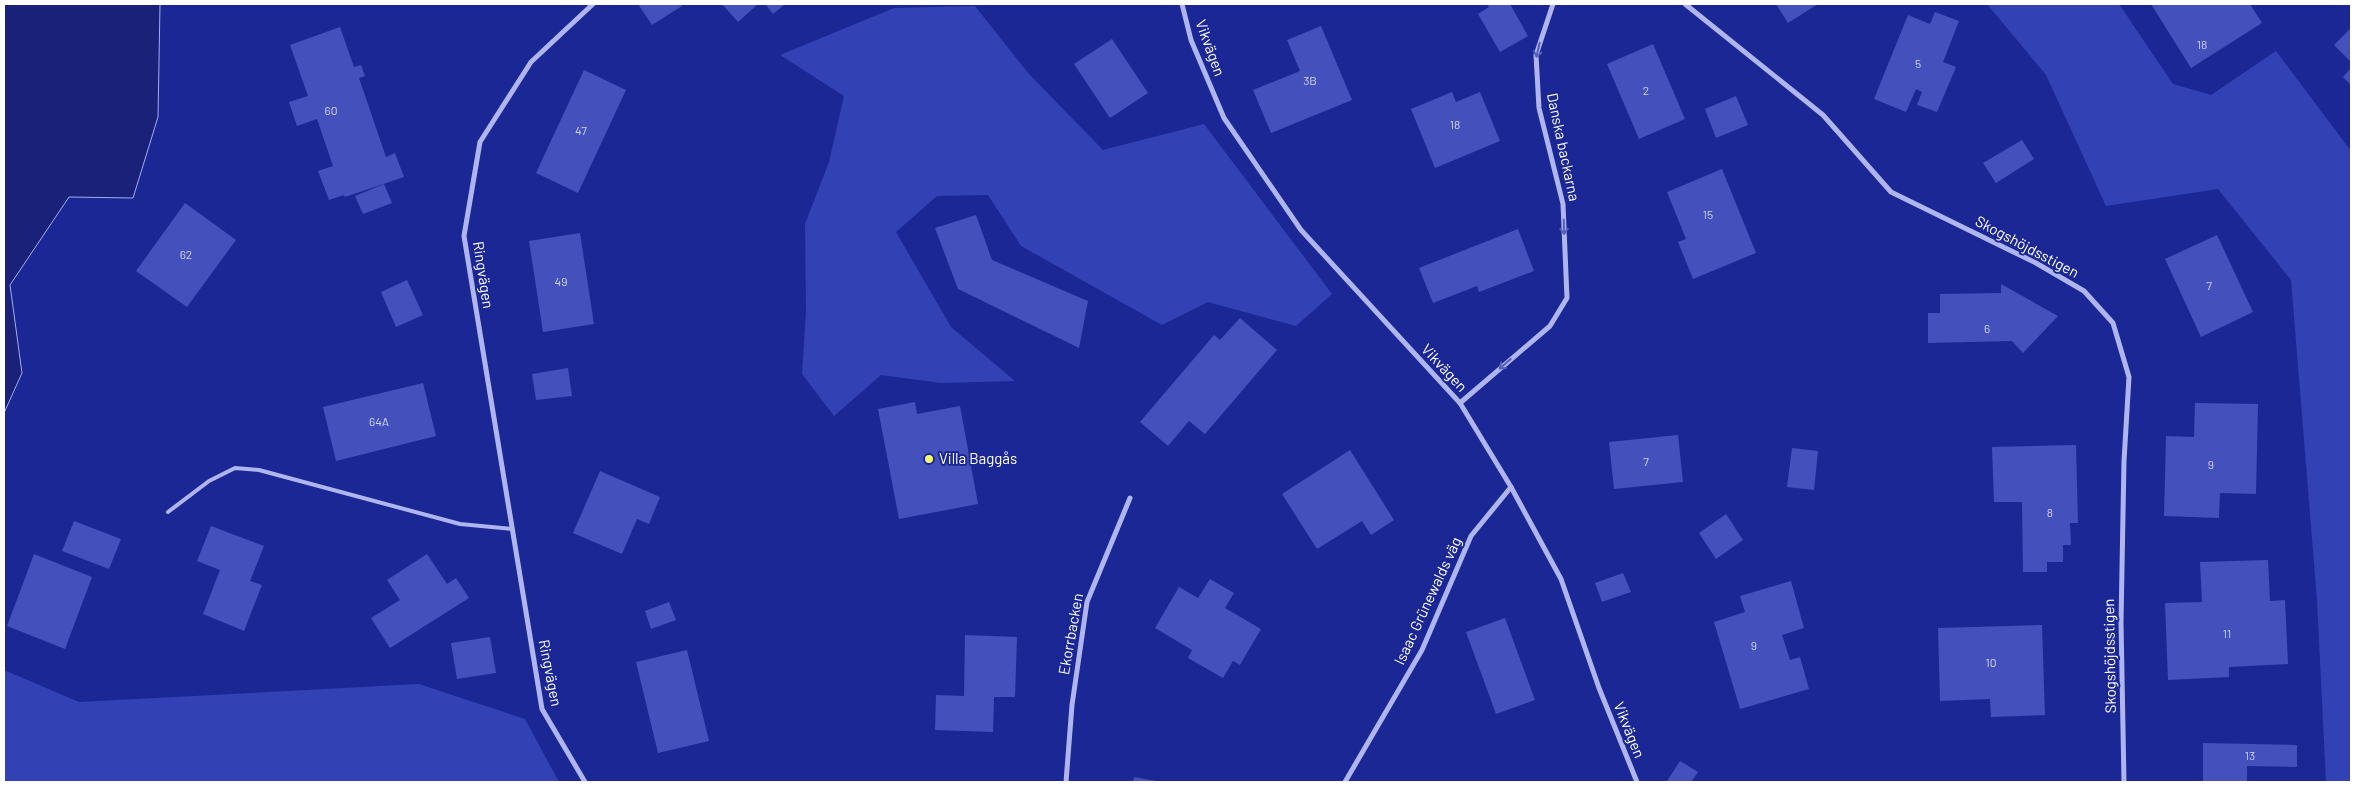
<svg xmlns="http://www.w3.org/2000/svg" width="2355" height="786" viewBox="0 0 2355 786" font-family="Barlow,sans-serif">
  <rect width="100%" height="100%" fill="#1b2795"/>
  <g fill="#3241b4">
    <polygon points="1987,4 2119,4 2173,84 2211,95 2276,51 2351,151 2351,782 2326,782 2317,600 2291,280 2218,189 2106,206 2046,75"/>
    <polygon points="975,6 1029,74 1103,150 1204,124 1332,294 1296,326 1208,302 1162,325 1021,246 988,195 937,196 896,232 951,327 1015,381 941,383 881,375 834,416 802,374 806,311 805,224 829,162 844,96 780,55 894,8"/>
    <polygon points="4,670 79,702 419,684 525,719 559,782 4,782"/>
  </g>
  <polygon fill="#192278" stroke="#a1abf1" points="4,4 160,4 158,117 133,198 69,197 10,285 22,373 4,413"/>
  <g fill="#4451bc">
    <polygon points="638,4 681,4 682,6 652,25"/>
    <polygon points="722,4 758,4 738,22"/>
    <polygon points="765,4 785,4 773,14"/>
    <polygon points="1487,4 1510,4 1528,36 1500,52 1478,14 1489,7"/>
    <polygon points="1776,4 1818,4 1788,23"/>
    <polygon points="2151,4 2250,4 2262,23 2191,68"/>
    <polygon points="1935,12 1959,21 1943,62 1956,67 1937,112 1917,105 1922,92 1916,89 1906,112 1874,99 1908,15 1930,24"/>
    <polygon points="1321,26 1352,100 1271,133 1253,90 1300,71 1287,40"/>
    <polygon points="340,27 354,67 361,65 365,76 359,78 386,157 395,153 404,177 345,197 344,195 329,200 318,171 333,166 317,119 297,126 289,102 308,96 290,45"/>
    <polygon points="2351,28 2351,62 2334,45"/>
    <polygon points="1112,39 1148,93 1110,118 1074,64"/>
    <polygon points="1653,44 1685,119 1639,139 1607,64"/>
    <polygon points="2351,68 2351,85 2343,77"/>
    <polygon points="584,70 626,90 578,193 536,173"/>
    <polygon points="1452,92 1456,102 1480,92 1500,141 1435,168 1411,109"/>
    <polygon points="1736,96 1748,125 1716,138 1705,109"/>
    <polygon points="2022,140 2034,159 1996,183 1983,163"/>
    <polygon points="1722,169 1756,253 1693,279 1678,242 1686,239 1667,192"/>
    <polygon points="384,184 392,203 363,214 355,196"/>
    <polygon points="185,203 236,240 187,307 136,271"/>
    <polygon points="976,215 992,260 1088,301 1079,348 958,289 935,228"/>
    <polygon points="1518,229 1534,271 1479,292 1477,286 1433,303 1419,268"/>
    <polygon points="580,233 594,324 543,332 529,241"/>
    <polygon points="2217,235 2253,312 2201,337 2165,259"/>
    <polygon points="407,280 423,315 396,327 381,292"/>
    <polygon points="2001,284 2058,316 2023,353 2012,341 1928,343 1928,313 1940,313 1940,294 2001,293"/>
    <polygon points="1240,318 1277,350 1205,434 1189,421 1168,446 1140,422 1214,335 1220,340"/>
    <polygon points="568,368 572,396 536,400 532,374"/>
    <polygon points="423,383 436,436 336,461 323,407"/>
    <polygon points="915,402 917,414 960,406 978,504 899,519 878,409"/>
    <polygon points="2195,403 2258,404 2256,494 2220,493 2219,518 2164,516 2166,436 2194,437"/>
    <polygon points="1678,435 1683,482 1614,489 1609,442"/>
    <polygon points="2076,445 2078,523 2070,523 2071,545 2063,545 2063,562 2047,562 2047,572 2023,572 2022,502 1994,502 1992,447"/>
    <polygon points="1792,448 1818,451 1814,490 1787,487"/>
    <polygon points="1350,450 1394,520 1371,535 1362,521 1317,549 1282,494"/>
    <polygon points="600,471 660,497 649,524 637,519 622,554 573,533"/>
    <polygon points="1726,514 1743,540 1716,559 1699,533"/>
    <polygon points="74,521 121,539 109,569 62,551"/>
    <polygon points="211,526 264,546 250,581 262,585 244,631 203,614 220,570 197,561"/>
    <polygon points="34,554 92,577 65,649 7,626"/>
    <polygon points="427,554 447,584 456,578 469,598 390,648 371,618 400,600 387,580"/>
    <polygon points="2268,560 2270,601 2285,600 2288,664 2229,667 2229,677 2168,680 2165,603 2202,602 2200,562"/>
    <polygon points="1623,573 1631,592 1602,602 1595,583"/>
    <polygon points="1210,579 1234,593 1225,608 1261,629 1240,665 1233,661 1223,678 1188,658 1192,650 1155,628 1179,587 1198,598"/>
    <polygon points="1791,581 1804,628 1782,635 1790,660 1800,657 1809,689 1740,709 1714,622 1745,612 1740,596"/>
    <polygon points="669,602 676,620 651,629 645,611"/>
    <polygon points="1505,618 1535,700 1496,714 1466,632"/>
    <polygon points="2042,625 2045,715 1991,717 1990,699 1940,701 1938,628"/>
    <polygon points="965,635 1017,637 1015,697 994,697 993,732 935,730 936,695 964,696"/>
    <polygon points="490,637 496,673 457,679 451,643"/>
    <polygon points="687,650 709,741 658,753 636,662"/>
    <polygon points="2203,743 2297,745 2297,767 2247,766 2247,782 2203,782"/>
    <polygon points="1680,761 1698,772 1691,782 1667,781"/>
    <polygon points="1134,777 1156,781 1155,782 1133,782"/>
  </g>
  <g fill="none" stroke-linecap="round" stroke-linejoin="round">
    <polyline stroke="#aeb5ef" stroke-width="4" points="168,512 209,481 235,468 259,470 460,524 512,529"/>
    <g stroke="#aeb5ef" stroke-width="5">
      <polyline points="1182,4 1191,40 1224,118 1301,230 1460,403 1511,487 1561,579 1599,688 1637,782"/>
      <polyline points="1685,4 1823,115 1891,192 2036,263 2084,291 2113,323 2129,377 2124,461 2121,622 2124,782"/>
      <polyline points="1460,403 1550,326 1567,298 1563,204 1539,108 1536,55 1553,4"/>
      <polyline points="585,782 542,709 464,236 480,142 531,62 593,4"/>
      <polyline points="1066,782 1072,705 1087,602 1130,498"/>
      <polyline points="1345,782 1422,650 1471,536 1511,487"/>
    </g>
  </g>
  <defs><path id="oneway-shaft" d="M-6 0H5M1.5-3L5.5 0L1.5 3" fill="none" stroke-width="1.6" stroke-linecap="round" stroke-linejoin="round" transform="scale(1.25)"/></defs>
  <g stroke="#5660b9">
    <use href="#oneway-shaft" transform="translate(1538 50) rotate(103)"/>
    <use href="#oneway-shaft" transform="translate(1564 227) rotate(88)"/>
    <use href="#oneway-shaft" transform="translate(1505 364) rotate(139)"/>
  </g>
  <circle fill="#f8ff6c" stroke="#1b2795" stroke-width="2" cx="929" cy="459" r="5"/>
  <g text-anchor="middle" stroke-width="4" stroke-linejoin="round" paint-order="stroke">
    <g font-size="12" fill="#d0d4ee">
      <text x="2202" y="49">18</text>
      <text x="1918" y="68">5</text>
      <text x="1310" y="85">3B</text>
      <text x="1646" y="95">2</text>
      <text x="331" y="115">60</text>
      <text x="1455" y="129">18</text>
      <text x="581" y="135">47</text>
      <text x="1708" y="219">15</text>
      <text x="186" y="259">62</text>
      <text x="561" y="286">49</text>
      <text x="2209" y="290">7</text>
      <text x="1987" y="333">6</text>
      <text x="379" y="426">64A</text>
      <text x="1646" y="466">7</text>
      <text x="2211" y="469">9</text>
      <text x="2050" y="517">8</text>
      <text x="2227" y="638">11</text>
      <text x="1754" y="650">9</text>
      <text x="1991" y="667">10</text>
      <text x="2250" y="760">13</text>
    </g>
    <g font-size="15" fill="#fff" stroke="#1b2795">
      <text transform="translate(1210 48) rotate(70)" y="5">Vikvägen</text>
      <text transform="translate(1563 147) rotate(78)" y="5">Danska backarna</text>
      <text transform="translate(2027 247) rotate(28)" y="5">Skogshöjdsstigen</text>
      <text transform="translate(483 275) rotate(81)" y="5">Ringvägen</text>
      <text transform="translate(1444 368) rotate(47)" y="5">Vikvägen</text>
      <text transform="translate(1428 601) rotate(-65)" y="5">Isaac Grünewalds väg</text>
      <text transform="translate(1071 634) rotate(-80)" y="5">Ekorrbacken</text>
      <text transform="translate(2110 656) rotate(-91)" y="5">Skogshöjdsstigen</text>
      <text transform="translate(550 673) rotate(79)" y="5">Ringvägen</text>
      <text transform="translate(1629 730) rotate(68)" y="5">Vikvägen</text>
    </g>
    <g font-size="15" fill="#fff" stroke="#1b2795" text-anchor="start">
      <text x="939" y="464">Villa Baggås</text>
    </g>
  </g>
  <rect width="2355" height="786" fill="none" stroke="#ffffff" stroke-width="10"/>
</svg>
